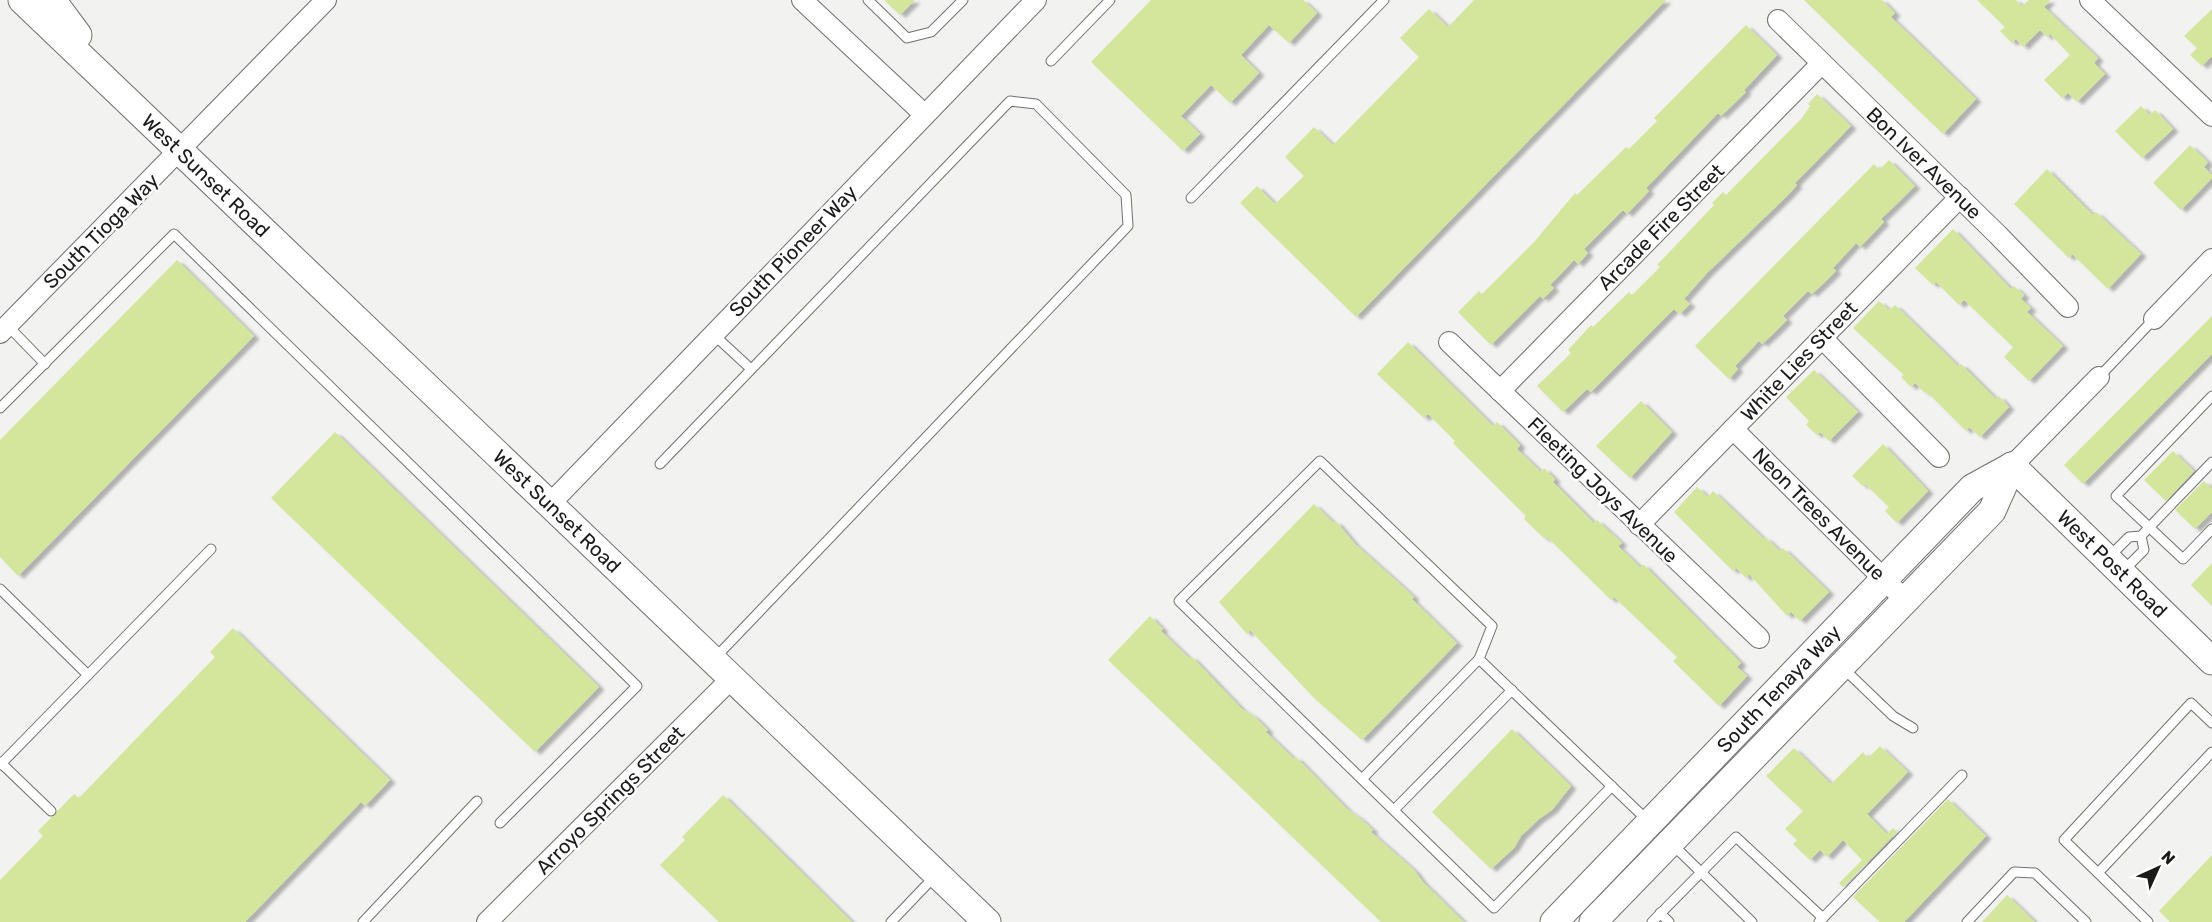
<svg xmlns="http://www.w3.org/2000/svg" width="2212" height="922" viewBox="0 0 2212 922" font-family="Rubik,sans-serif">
  <defs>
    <filter id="shadow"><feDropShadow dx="5.5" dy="3" stdDeviation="1.5" flood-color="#0004"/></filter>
  </defs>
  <rect width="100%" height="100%" fill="#f2f3f0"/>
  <g fill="#d4e69b" filter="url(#shadow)">
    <polygon points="884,0 915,0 900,15"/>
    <polygon points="1151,0 1303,0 1317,13 1289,43 1269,25 1241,55 1259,73 1230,103 1211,85 1181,116 1200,134 1183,151 1091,62"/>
    <polygon points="1474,0 1666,0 1356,317 1240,203 1257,186 1275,204 1304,176 1285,157 1314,127 1333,145 1419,57 1400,38 1429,9 1448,27"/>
    <polygon points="1804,0 1882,0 1895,13 1891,17 1976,99 1943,134"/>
    <polygon points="1977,0 2016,0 2022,6 2029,0 2050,0 2044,7 2098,58 2094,63 2105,74 2077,102 2068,93 2062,98 2044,80 2070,55 2050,34 2047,37 2040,30 2023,47 2016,39 2012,43 2000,31 2005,27"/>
    <polygon points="2212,9 2212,56 2202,66 2190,55 2197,48 2184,36"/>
    <polygon points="1746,25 1777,55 1744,90 1746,92 1721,116 1718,113 1646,188 1649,191 1627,214 1623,210 1584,249 1588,253 1578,264 1574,260 1550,285 1554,288 1543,299 1540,296 1491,345 1458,312 1479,291 1482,294 1534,242 1575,193 1577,195 1626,147 1629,149 1657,121 1654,118"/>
    <polygon points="1817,94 1851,126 1795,183 1797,185 1786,197 1707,273 1684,299 1690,304 1680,314 1674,309 1591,392 1587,389 1563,412 1537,386 1571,353 1568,350 1591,325 1593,327 1629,292 1632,295 1660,267 1657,265 1714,205 1712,203 1723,192 1726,195 1802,118 1810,106 1808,104"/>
    <polygon points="2141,106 2150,115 2155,110 2173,129 2142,158 2115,131"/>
    <polygon points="2190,145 2208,162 2204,167 2212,175 2212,178 2181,210 2153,183"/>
    <polygon points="1889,160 1915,186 1881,219 1884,222 1860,247 1856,243 1833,268 1836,271 1826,281 1812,294 1808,291 1783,316 1787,320 1773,334 1762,344 1759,341 1735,366 1738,369 1729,379 1695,346 1874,164 1879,170"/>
    <polygon points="2047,169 2093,215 2096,212 2141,254 2108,289 2072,254 2069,258 2014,204"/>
    <polygon points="1953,229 2011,289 2014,286 2024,295 2021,299 2031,308 2027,312 2063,346 2029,381 2004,357 2013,347 1964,300 1959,305 1936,282 1933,285 1915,268"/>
    <polygon points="177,260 254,336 18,576 0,557 0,440"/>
    <polygon points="1879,301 1889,310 1895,305 1958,366 1961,364 1996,399 1999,396 2009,407 1980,437 1969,427 1966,431 1927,392 1925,393 1915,383 1911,387 1901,377 1904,375 1853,328"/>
    <polygon points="2212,316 2212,354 2083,484 2064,465"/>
    <polygon points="1408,342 1493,426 1497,422 1520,445 1517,449 1541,472 1544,468 1555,479 1553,482 1594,523 1597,520 1622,543 1618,546 1641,568 1643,564 1741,663 1737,667 1747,676 1719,706 1673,661 1677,657 1654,635 1614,597 1611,600 1547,537 1545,539 1524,519 1526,516 1453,443 1455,441 1428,414 1424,418 1377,374"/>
    <polygon points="1814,370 1858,412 1829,441 1820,432 1817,435 1806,425 1809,421 1786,397"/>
    <polygon points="1641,401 1672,432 1630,478 1596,446"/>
    <polygon points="335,432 599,687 535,752 271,498"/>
    <polygon points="1883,444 1928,491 1897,523 1885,511 1889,507 1865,484 1863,486 1852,476"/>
    <polygon points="2173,451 2194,471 2166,501 2144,480"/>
    <polygon points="2204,481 2212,489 2212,512 2195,529 2175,510"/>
    <polygon points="1697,487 1708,497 1713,491 1764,539 1765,537 1780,551 1783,548 1829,592 1800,621 1791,612 1787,616 1749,574 1746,578 1736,568 1733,571 1674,512"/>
    <polygon points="1314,504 1334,523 1336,521 1355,544 1401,585 1414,597 1412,599 1457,643 1362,740 1315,699 1250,630 1247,634 1219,602"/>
    <polygon points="2212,563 2212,606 2191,585"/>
    <polygon points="1150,616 1163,629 1161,631 1189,658 1191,656 1242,709 1255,717 1268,730 1266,732 1294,759 1296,757 1347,809 1360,818 1373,830 1371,832 1414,870 1423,882 1464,922 1381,922 1108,660"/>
    <polygon points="233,628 390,780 365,806 361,802 245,922 0,922 0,880 43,836 38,831 74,794 79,798 215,657 210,652"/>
    <polygon points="1512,729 1571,786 1552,810 1539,819 1521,836 1514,848 1491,869 1432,812"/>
    <polygon points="1880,746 1908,772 1867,814 1887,834 1893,828 1897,832 1843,887 1839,883 1862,860 1843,840 1827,857 1820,850 1810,860 1793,844 1797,840 1785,829 1803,811 1766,776 1794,748 1831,784 1863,752 1868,758"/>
    <polygon points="723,795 852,922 719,922 660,865 685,840 682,837"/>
    <polygon points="1948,799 1986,836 1904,922 1880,922 1853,897"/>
    <polygon points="2212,855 2212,922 2170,922 2159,911"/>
    <polygon points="2007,895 2035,922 1982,922"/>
  </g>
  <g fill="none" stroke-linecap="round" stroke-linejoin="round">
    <g stroke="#70716e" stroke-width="11">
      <g id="lane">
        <polyline points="868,0 907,38 931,32 963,0"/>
        <polyline points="1051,61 1110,0"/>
        <polyline points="1191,198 1384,0"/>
        <polyline points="7,325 45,364"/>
        <polyline points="713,334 751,369"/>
        <polyline points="2099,377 2154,319"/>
        <polyline points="2212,396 2116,496 2183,559 2212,529"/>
        <polyline points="0,408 174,234 637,686 500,823"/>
        <polyline points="660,464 1010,101 1036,104 1126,195 1128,226 714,659"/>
        <polyline points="2110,556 2129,537 2141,536 2212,462"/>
        <polyline points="2124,570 2144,550 2141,536"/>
        <polyline points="0,589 88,675"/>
        <polyline points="1842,667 1893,716 1913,728"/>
        <polyline points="0,762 51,811"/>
        <polyline points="0,765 211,549"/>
        <polyline points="1362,779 1479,659"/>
        <polyline points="1612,786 1494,908 1179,601 1320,461 1492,626 1479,659 1648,821"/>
        <polyline points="1394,810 1512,690"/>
        <polyline points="1671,843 1752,922"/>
        <polyline points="2098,873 2064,840 2191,703 2212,723"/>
        <polyline points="1660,913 1669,922"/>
        <polyline points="363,922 477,801"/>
        <polyline points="891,922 935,876"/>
        <polyline points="1652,922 1736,837 1823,918"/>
        <polyline points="1819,922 1962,775"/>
        <polyline points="1967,922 2014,872 2035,873 2086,922"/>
        <polyline points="2148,922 2098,873 2212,752"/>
      </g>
    </g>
    <g stroke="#70716e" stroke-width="22">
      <g id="street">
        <polyline points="802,0 924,114"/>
        <polyline points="2090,0 2212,116"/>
        <polyline points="1778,20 1998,235 2068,307"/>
        <polyline points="2154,319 2212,259"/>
        <polyline points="0,333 326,0"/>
        <polyline points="1822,338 1939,457"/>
        <polyline points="1449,342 1759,638"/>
        <polyline points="1500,391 1822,63"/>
        <polyline points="1733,429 1905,600"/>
        <polyline points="2012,466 2099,377"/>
        <polyline points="550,504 1036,0"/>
        <polyline points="1639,525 1960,197"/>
        <polyline points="487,922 733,677"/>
      </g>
    </g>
    <g stroke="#70716e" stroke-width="29">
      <g id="secondary">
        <path id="s1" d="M22,0L987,922"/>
        <polyline points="52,0 78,35"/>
        <path id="s2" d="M2012,466L2212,661"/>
        <path id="s3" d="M1554,922L1972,488L2012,466"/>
        <polyline points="1593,922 1992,511 2012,466"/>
      </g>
    </g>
    <use href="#lane" stroke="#fff" stroke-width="9"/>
    <use href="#street" stroke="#fff" stroke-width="20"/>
    <use href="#secondary" stroke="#fff" stroke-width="27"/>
  </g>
  <g text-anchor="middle" stroke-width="5" stroke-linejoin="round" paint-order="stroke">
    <g font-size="20" fill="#1b1b1a" stroke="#fff">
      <text transform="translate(1924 163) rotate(44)" y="7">Bon Iver Avenue</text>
      <text dy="7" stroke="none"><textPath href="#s1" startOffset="254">West Sunset Road</textPath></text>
      <text transform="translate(1661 227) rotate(-45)" y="7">Arcade Fire Street</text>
      <text transform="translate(101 231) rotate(-45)" y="7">South Tioga Way</text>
      <text transform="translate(793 251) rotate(-46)" y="7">South Pioneer Way</text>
      <text transform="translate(1799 361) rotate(-46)" y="7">White Lies Street</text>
      <text transform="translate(1603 490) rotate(44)" y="7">Fleeting Joys Avenue</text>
      <text dy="7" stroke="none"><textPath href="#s1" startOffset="740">West Sunset Road</textPath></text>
      <text transform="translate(1819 514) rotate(45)" y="7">Neon Trees Avenue</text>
      <text dy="7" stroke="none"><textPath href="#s2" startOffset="140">West Post Road</textPath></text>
      <text dy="7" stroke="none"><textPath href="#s3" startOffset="324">South Tenaya Way</textPath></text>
      <text transform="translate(610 800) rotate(-45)" y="7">Arroyo Springs Street</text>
    </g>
  </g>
  <g transform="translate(2158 868) rotate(45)" stroke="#ffffff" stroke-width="4.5" paint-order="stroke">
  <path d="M0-4.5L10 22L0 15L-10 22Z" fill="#1b1b1a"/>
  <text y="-9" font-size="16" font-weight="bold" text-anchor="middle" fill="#1b1b1a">N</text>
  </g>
</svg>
